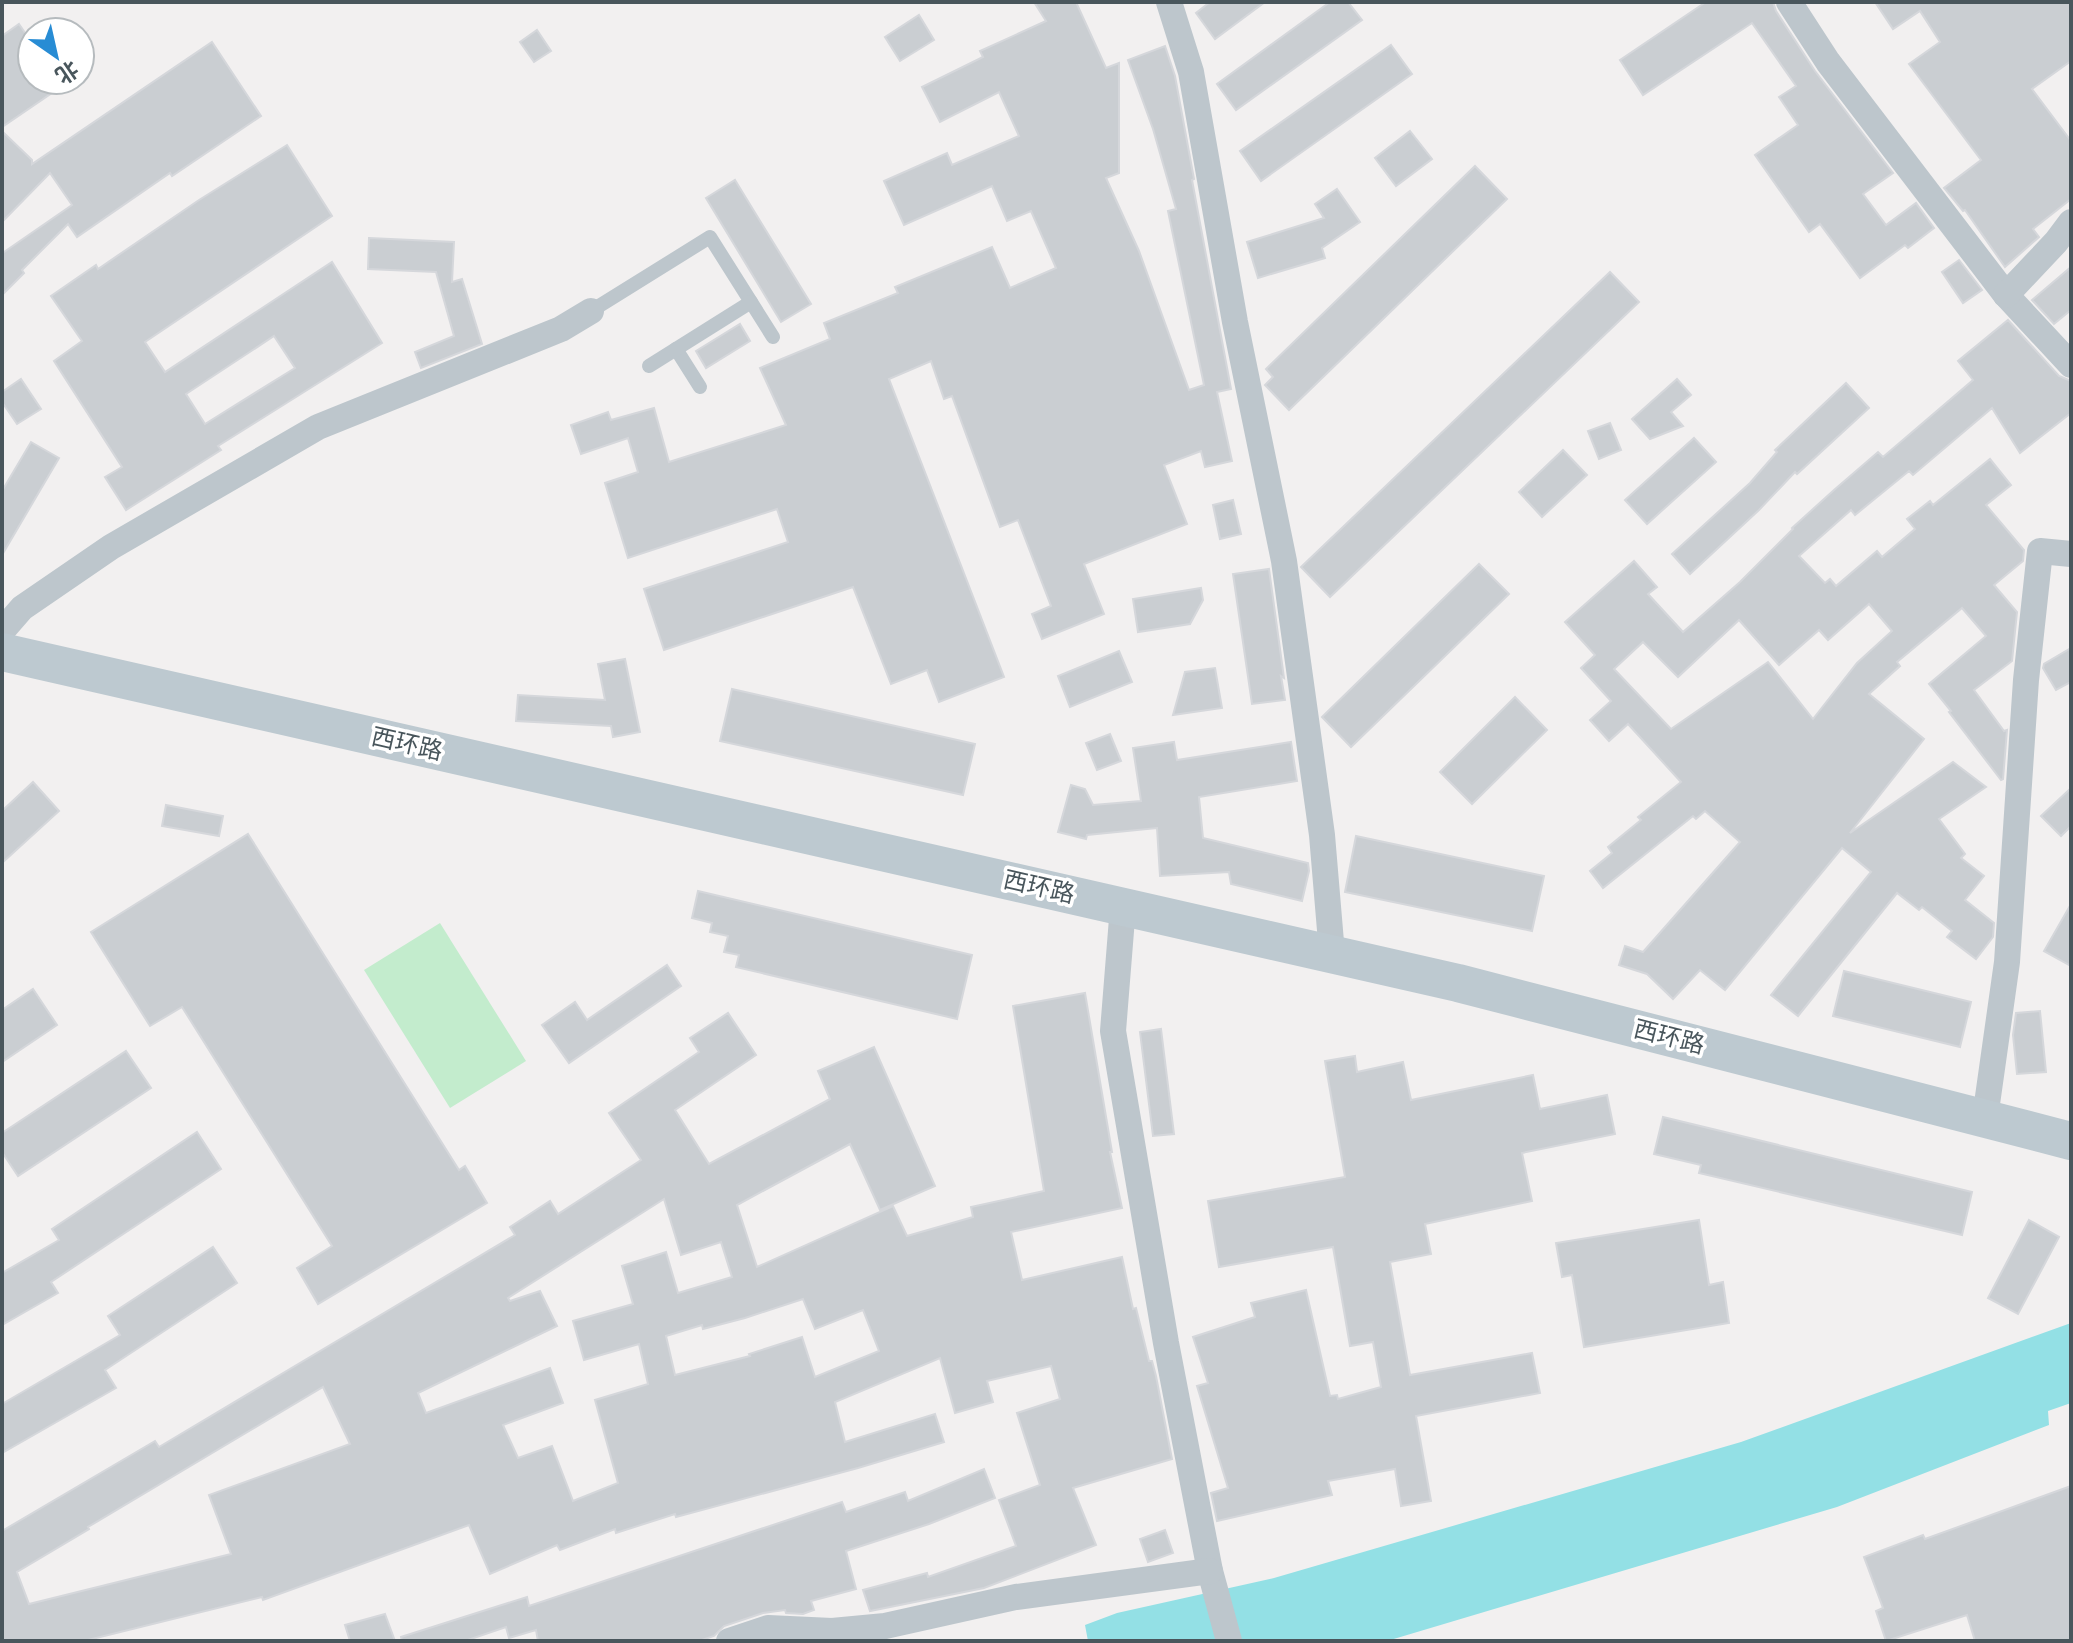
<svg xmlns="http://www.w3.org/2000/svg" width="2073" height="1643" viewBox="0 0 2073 1643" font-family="'Source Sans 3','Noto Sans SC',sans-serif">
  <rect width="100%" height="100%" fill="#f2f0f0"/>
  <polygon fill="#c3eccd" points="440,923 526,1061 450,1108 364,970"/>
  <polygon fill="#93e0e5" points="2071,1323 2071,1403 2048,1411 2049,1425 1837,1507 1387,1641 1088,1641 1085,1625 1117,1613 1274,1578 1741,1442"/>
  <g fill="#caced2" stroke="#d5d7db" stroke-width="2" fill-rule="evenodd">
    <polygon points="1034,2 1076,2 1106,68 1119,63 1119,173 1106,178 1139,251 1189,390 1204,385 1168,211 1176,209 1153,129 1128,60 1165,46 1175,76 1194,179 1192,180 1231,389 1217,392 1232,461 1205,467 1201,451 1164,465 1187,524 1084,564 1104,614 1042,639 1032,614 1051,606 1018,520 1000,527 952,396 944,399 931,361 889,379 1004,677 939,702 927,670 891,684 853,587 664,650 644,589 788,542 777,509 628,558 605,483 638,472 628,438 581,454 571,425 608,412 611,420 654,408 669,462 786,425 760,368 830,339 824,323 898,293 895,287 992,247 1010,288 1056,268 1031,211 1007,221 992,186 904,225 884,181 947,153 952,165 1019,136 999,92 940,122 922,87 983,57 980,51 1046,21"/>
    <polygon points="1210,2 1265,2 1215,39 1196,13"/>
    <polygon points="1330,2 1348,2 1362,20 1236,110 1217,84"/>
    <polygon points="1706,2 1773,2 1776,11 1815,71 1893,173 1863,194 1886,225 1916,203 1934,228 1908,248 1905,245 1860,278 1820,224 1809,232 1755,155 1798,125 1779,97 1796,86 1752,23 1643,95 1620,60"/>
    <polygon points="1875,2 2071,2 2071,61 2032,89 2071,141 2071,199 2033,229 2039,237 2005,267 1965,210 1963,211 1944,188 1981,160 1909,64 1940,42 1920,11 1893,29"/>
    <polygon points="919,15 934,40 900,61 885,37"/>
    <polygon points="19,24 32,43 32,80 71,80 2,127 2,36"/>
    <polygon points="537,30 551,51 534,62 520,42"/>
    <polygon points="212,42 261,116 172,176 170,173 77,237 68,224 22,270 24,273 2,295 2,250 4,252 72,205 50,173 2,222 2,131 32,160 32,164"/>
    <polygon points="1391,45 1412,74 1261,181 1240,151"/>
    <polygon points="1410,131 1432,159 1396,186 1375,158"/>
    <path d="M287,145L332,216L145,342L165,372L332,262L382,343L218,446L221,450L126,510L105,477L122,467L54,361L82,341L51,296L96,265L98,269L199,200ZM274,336L295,368L205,424L186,394Z"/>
    <polygon points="1475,166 1507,199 1289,410 1265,385 1273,377 1266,369"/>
    <polygon points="735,180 811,304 781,322 706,198"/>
    <polygon points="1337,189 1360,222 1322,248 1325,258 1258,278 1247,242 1324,218 1315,204"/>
    <polygon points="369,238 454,242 452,282 462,279 482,344 421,368 415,352 454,336 436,272 368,269"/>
    <polygon points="1959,260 1982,290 1963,303 1942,272"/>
    <polygon points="2071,267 2071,310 2054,324 2032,300"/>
    <polygon points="1610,272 1639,302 1330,597 1301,567"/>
    <path d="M2008,320L2059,376L2071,381V413L2020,453L1992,408L1913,475L1909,471L1855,515L1851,510L1799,556L1825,583L1830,579L1836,586L1877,551L1882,557L1915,529L1907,519L1930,501L1933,505L1990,459L2011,485L1986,505L2024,550L2023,561L1994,585L2017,612L2012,661L1974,690L2004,731L2007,730L2003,779L2001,780L1949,712L1951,711L1929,684L1986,636L1962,608L1897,662L1900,666L1869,694L1924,739L1850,833L1953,762L1986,787L1939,819L1965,854L1961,858L1984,876L1965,900L1994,923L1993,937L1976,959L1947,937L1952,931L1922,907L1919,910L1897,893L1798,1016L1771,995L1871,872L1842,848L1725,990L1700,970L1673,999L1647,974L1619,965L1625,946L1643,952L1740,842L1705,811L1696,819L1693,816L1603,888L1590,871L1612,853L1608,847L1641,820L1638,817L1681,782L1628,724L1609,741L1590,720L1611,701L1581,668L1595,655L1565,622L1634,561L1657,587L1648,594L1683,632L1740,582L1793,529L1792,528L1834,490L1878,452L1883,457L1973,380L1958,361ZM1869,604L1892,631L1857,663L1813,719L1768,662L1671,729L1614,669L1643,642L1678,677L1739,620L1779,665L1819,630L1828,640Z"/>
    <polygon points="740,324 750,341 706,368 696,351"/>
    <polygon points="21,379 41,409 17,424 2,402 2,392"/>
    <polygon points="1677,379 1691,395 1671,412 1683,426 1650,439 1632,419"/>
    <polygon points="1846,383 1869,408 1797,474 1795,472 1759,510 1690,574 1672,554 1750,483 1777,452 1775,450"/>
    <polygon points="1610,423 1621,450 1599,459 1588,431"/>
    <polygon points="1694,438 1716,462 1647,524 1625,500"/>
    <polygon points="31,442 59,458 2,555 2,491"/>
    <polygon points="1563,450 1587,475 1542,517 1519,492"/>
    <polygon points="1233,500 1241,534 1220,539 1213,505"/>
    <polygon points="1479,564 1509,594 1351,747 1322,717"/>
    <polygon points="1269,569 1284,678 1281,676 1285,700 1252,704 1233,574"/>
    <polygon points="1201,588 1203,600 1190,624 1138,632 1133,599"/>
    <polygon points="2071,648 2071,682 2056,690 2043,668 2044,664"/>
    <polygon points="1119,651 1132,682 1070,707 1058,676"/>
    <polygon points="625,659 640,732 613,737 611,726 516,721 518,695 605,700 598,664"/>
    <polygon points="1215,668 1222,708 1173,715 1185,672"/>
    <polygon points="732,689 975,744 963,795 720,741"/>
    <polygon points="1515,697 1547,730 1472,804 1440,772"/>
    <polygon points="1110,734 1121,761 1097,770 1086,743"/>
    <polygon points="1174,742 1177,760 1291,742 1297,781 1199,797 1203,838 1308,863 1309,871 1302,901 1231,884 1229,872 1160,876 1157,828 1087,835 1086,839 1058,832 1071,785 1085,789 1093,805 1141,801 1133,748"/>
    <polygon points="33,782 59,811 2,863 2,811"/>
    <polygon points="2071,788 2071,826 2061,836 2041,816"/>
    <polygon points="166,805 223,816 219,836 162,826"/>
    <polygon points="248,834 459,1170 465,1166 487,1203 318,1304 297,1268 332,1246 182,1007 150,1026 91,932"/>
    <polygon points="1356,836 1544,876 1532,931 1345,892"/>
    <polygon points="698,891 972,955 957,1019 736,967 739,955 724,952 728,936 710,932 712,923 692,918"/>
    <polygon points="2071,904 2071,966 2044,951"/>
    <polygon points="667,965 681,986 569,1063 542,1025 575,1002 587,1020"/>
    <polygon points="1844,971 1971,1002 1960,1047 1833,1016"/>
    <polygon points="33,989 57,1025 2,1062 2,1010"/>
    <path d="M1085,993L1112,1152H1110L1122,1208L1011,1232L1022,1280L1122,1257L1133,1309L1136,1308L1149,1361H1152L1156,1376L1172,1459L1073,1488L1096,1545L984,1588L870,1611L863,1590L927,1573L928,1577L1016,1546L999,1500L1040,1485L1017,1413L1060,1399L1051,1366L987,1381L993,1402L955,1413L940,1358L835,1402L845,1442L935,1414L944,1442L858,1468L676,1517L675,1514L616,1533L615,1529L560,1550L557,1545L490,1574L469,1525L263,1600L262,1597L84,1641H2V1531L155,1441L159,1447L515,1235L510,1227L550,1201L558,1214L641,1160L609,1113L699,1052L690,1038L728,1013L756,1055L675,1110L709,1164L830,1099L818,1071L874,1047L935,1186L880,1210L850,1144L737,1205L757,1267L893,1206L907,1236L973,1217L971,1207L1044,1191L1013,1006ZM664,1199L681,1255L721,1242L732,1277L678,1293L666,1252L622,1266L633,1304L573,1321L584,1360L639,1344L648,1384L595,1400L618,1483L573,1501L552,1446L518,1458L503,1425L563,1403L550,1368L426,1413L418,1393L557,1326L540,1291L510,1301L508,1298ZM803,1299L815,1329L863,1310L879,1351L815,1377L802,1337L749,1354L750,1356L675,1375L666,1336L702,1325L703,1329L745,1318ZM323,1387L350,1444L209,1495L231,1554L29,1604L17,1572L89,1529L88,1527Z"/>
    <polygon points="2040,1011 2046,1072 2017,1074 2013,1035 2016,1013"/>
    <polygon points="1161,1029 1174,1134 1153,1136 1140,1032"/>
    <polygon points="126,1051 151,1088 18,1176 2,1152 2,1133"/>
    <polygon points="1355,1056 1357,1072 1403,1062 1411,1100 1533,1075 1540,1109 1607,1095 1615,1134 1522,1153 1532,1201 1425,1224 1431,1254 1390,1262 1410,1375 1532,1353 1540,1393 1416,1416 1431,1501 1401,1506 1395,1469 1328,1481 1332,1495 1217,1521 1211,1493 1228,1488 1197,1386 1208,1383 1193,1337 1255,1317 1251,1303 1306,1290 1330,1396 1337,1395 1338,1399 1381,1387 1373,1342 1350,1346 1333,1247 1219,1267 1208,1201 1345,1177 1325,1061"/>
    <polygon points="1663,1117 1972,1192 1962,1235 1699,1173 1701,1165 1654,1154"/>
    <polygon points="197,1132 221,1169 51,1282 58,1293 2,1325 2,1273 59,1240 52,1229"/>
    <polygon points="1699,1220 1709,1285 1723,1282 1729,1323 1584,1347 1572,1275 1562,1277 1556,1243"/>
    <polygon points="2029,1220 2059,1237 2018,1314 1988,1298"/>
    <polygon points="213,1247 237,1283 105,1370 116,1388 2,1453 2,1404 120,1335 108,1316"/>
    <polygon points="984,1469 995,1498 929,1524 846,1551 856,1589 811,1601 814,1610 803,1614 786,1613 785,1610 763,1613 724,1626 714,1636 699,1641 538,1641 536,1630 509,1638 506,1627 465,1641 402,1641 401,1637 527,1597 529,1606 842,1502 846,1512 905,1492 908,1501"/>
    <polygon points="2071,1486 2071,1641 1975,1641 1967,1615 1886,1641 1876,1611 1883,1608 1864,1557 1923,1535 1925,1539"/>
    <polygon points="1165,1530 1173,1553 1148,1562 1140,1539"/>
    <polygon points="385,1614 395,1641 350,1641 345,1625"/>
  </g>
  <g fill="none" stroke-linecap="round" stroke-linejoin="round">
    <g stroke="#bdc6cc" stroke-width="14">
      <polyline points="591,311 710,237 773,337"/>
      <polyline points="676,349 700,387"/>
      <polyline points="649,366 751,302"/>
    </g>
    <g stroke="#bdc6cc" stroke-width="26">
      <polyline points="1169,2 1191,72 1235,322 1284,561 1322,835 1332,954"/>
      <polyline points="1789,2 1828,62 2006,295 2071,365"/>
      <polyline points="2006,295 2056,242 2071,222"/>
      <polyline points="2,631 22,608 111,547 318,427 561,329 591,311"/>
      <polyline points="1123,906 1113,1031 1166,1343 1210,1571 1229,1641"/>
      <polyline points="1985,1118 2007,962 2026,680 2040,551 2071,554"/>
      <polyline points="729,1641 768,1628 832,1631 885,1626 1016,1597 1210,1571"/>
    </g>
    <polyline stroke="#bdc9d0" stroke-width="38" points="2,652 1458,983 2071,1141"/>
  </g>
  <g text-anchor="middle" stroke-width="7" stroke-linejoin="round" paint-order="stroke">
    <g font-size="24" fill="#49565c" stroke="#fff">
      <text transform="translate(407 744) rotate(13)" y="8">西环路</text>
      <text transform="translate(1039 887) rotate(13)" y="8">西环路</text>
      <text transform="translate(1669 1037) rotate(14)" y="8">西环路</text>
    </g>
  </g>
  <rect width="2073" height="1643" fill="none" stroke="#49565c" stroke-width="8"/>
  <g transform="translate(56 56) rotate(146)"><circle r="38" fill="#ffffff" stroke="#b6bbbe" stroke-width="2"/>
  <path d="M0-6L14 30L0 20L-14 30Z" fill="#288cd4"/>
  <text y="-12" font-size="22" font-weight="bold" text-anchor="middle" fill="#49565c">北</text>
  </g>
</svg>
